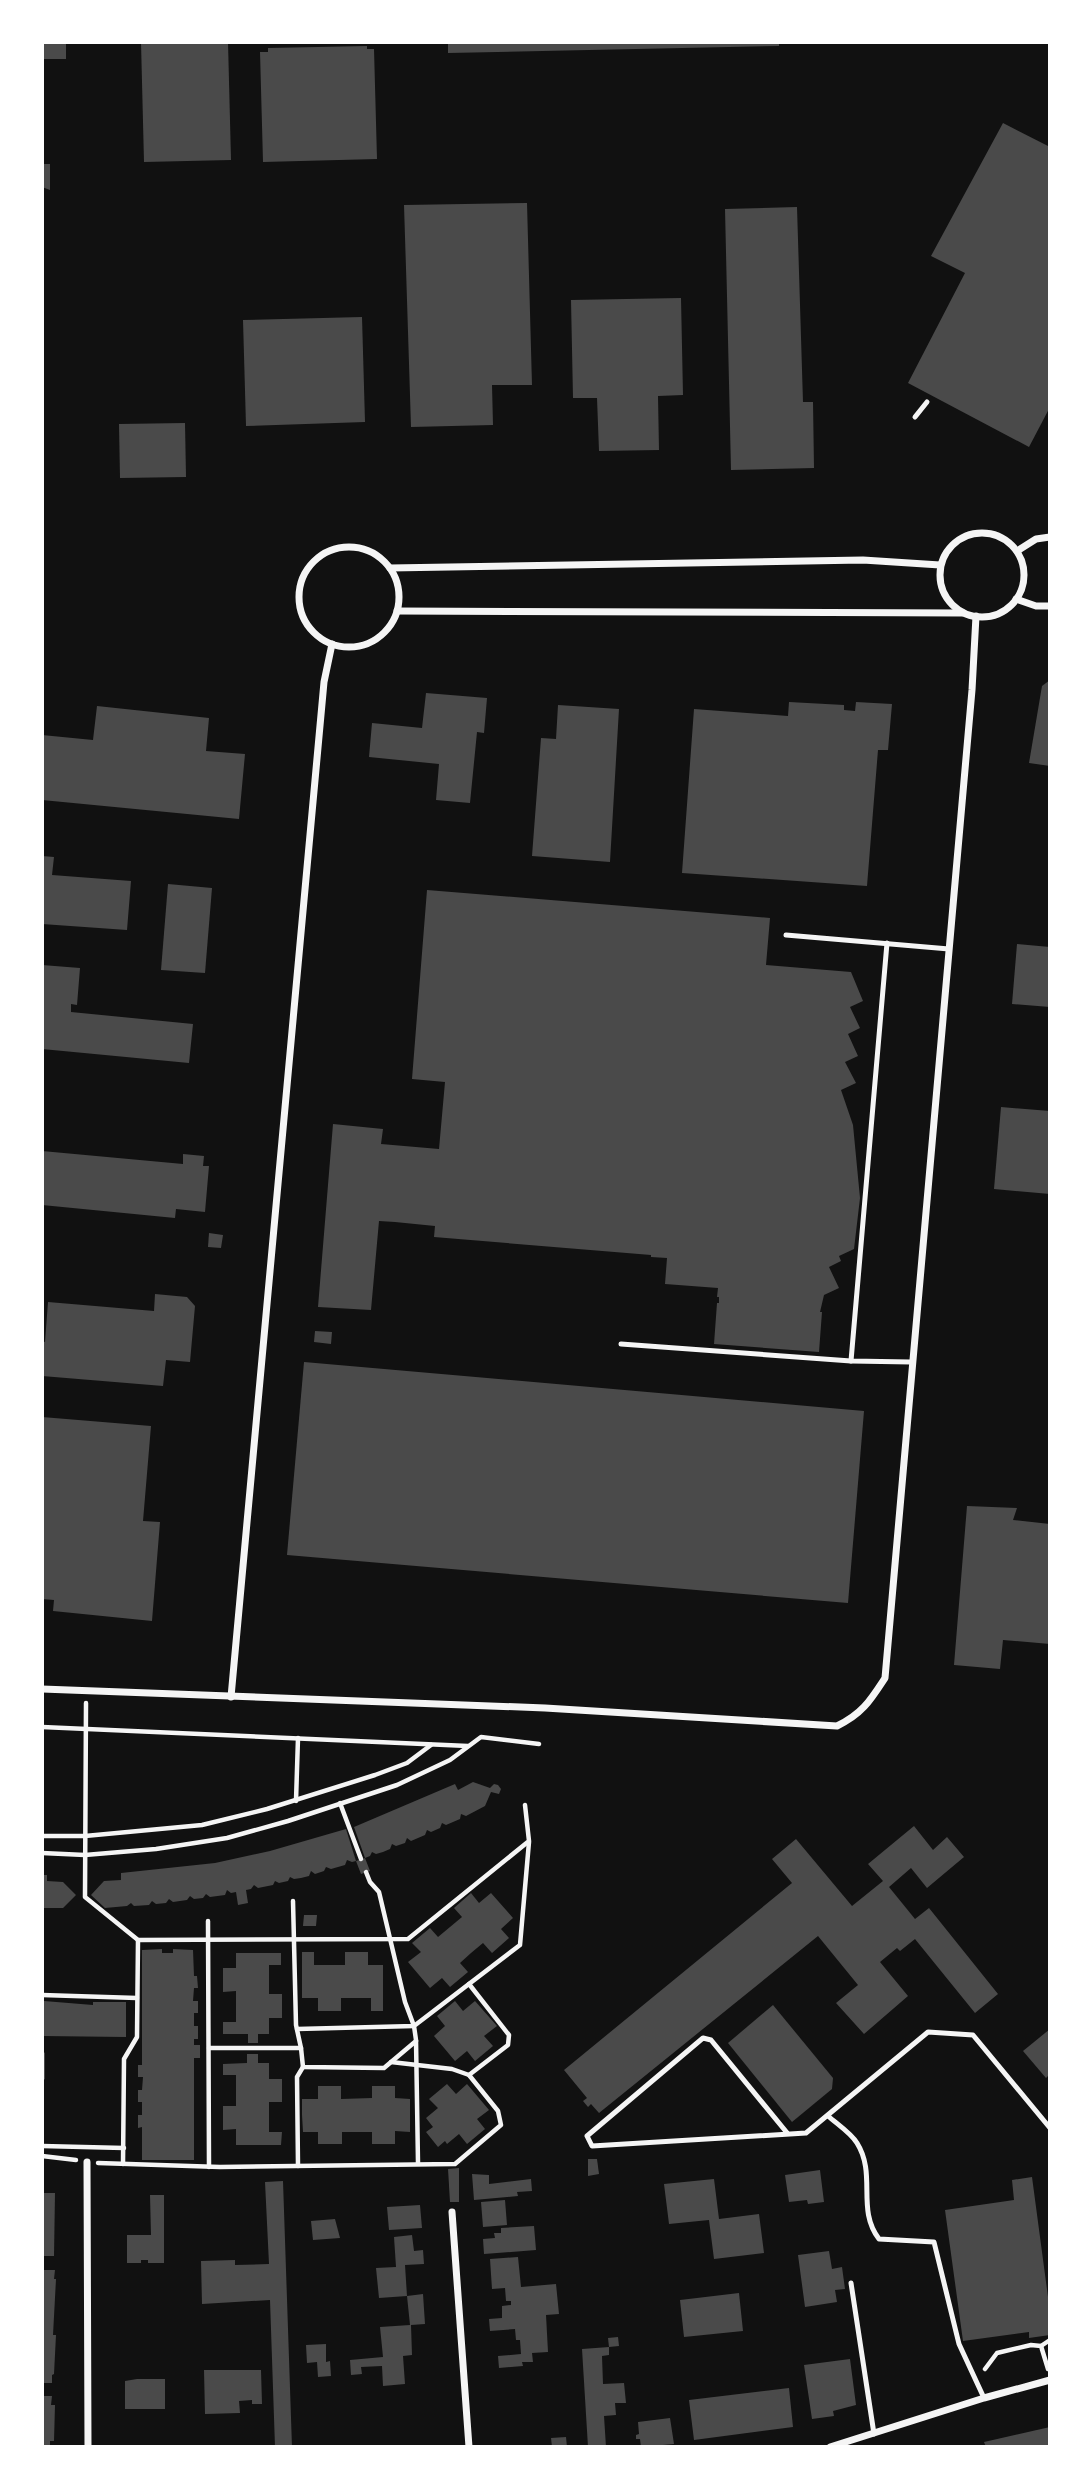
<svg xmlns="http://www.w3.org/2000/svg" width="1092" height="2489" viewBox="0 0 1092 2489" font-family="'Libre Baskerville',serif">
  <rect width="100%" height="100%" fill="#111"/>
  <g fill="#4a4a4a">
    <rect x="42" y="42" width="24" height="17"/>
    <polygon points="141,42 228,42 231,160 144,162"/>
    <polygon points="448,42 779,42 779,46 448,53"/>
    <polygon points="367,46 367,49 374,49 377,159 263,162 260,52 268,52 268,48"/>
    <polygon points="1003,123 1050,147 1050,407 1029,447 908,383 965,273 931,256"/>
    <polygon points="42,164 50,164 50,190 42,187"/>
    <polygon points="527,203 532,385 492,385 493,425 411,427 404,205"/>
    <polygon points="797,207 803,402 813,402 814,468 731,470 725,209"/>
    <polygon points="681,298 683,395 658,396 659,450 599,451 597,398 573,398 571,300"/>
    <polygon points="362,317 365,422 246,426 243,320"/>
    <polygon points="185,423 186,477 120,478 119,424"/>
    <polygon points="1050,680 1050,766 1029,763 1042,686"/>
    <polygon points="426,693 487,698 484,733 477,732 470,803 436,800 439,764 369,757 372,723 422,728"/>
    <polygon points="789,702 844,705 844,710 855,711 856,702 892,704 888,750 878,750 867,886 682,873 694,709 788,716"/>
    <polygon points="558,705 619,709 610,862 532,856 541,738 556,739"/>
    <polygon points="97,706 209,718 206,751 245,754 239,819 42,800 42,735 93,740"/>
    <polygon points="42,856 54,857 52,875 131,881 127,930 42,924"/>
    <polygon points="168,884 212,888 205,973 161,970"/>
    <polygon points="427,890 770,918 766,965 851,972 863,1001 850,1007 860,1028 848,1034 858,1056 845,1062 856,1083 841,1090 853,1125 860,1198 854,1249 839,1256 841,1261 829,1267 839,1288 824,1295 820,1312 822,1312 819,1352 714,1344 717,1303 719,1303 719,1297 717,1297 718,1288 665,1284 667,1258 651,1257 651,1255 434,1237 435,1226 395,1222 379,1221 371,1310 318,1307 333,1124 383,1129 381,1144 439,1149 445,1082 412,1079"/>
    <polygon points="1017,944 1050,947 1050,1007 1012,1004"/>
    <polygon points="42,965 80,968 77,1005 71,1004 71,1012 193,1024 189,1063 42,1049"/>
    <polygon points="1001,1107 1050,1111 1050,1194 994,1189"/>
    <polygon points="42,1151 183,1164 183,1154 204,1156 203,1166 209,1166 205,1212 176,1209 175,1218 42,1205"/>
    <polygon points="209,1233 223,1235 221,1248 208,1247"/>
    <polygon points="155,1294 187,1297 195,1306 190,1362 166,1360 163,1386 42,1376 42,1341 45,1342 48,1302 154,1311"/>
    <polygon points="315,1331 332,1332 331,1344 314,1342"/>
    <polygon points="304,1362 864,1411 848,1603 287,1555"/>
    <polygon points="42,1417 151,1426 143,1521 160,1522 152,1621 53,1611 54,1600 42,1599"/>
    <polygon points="967,1506 1017,1508 1013,1520 1050,1524 1050,1644 1003,1640 1000,1669 954,1665"/>
    <polygon points="473,1782 490,1788 494,1784 498,1785 501,1789 499,1794 491,1792 485,1806 466,1816 461,1814 460,1819 446,1825 442,1823 440,1828 431,1832 427,1830 425,1835 411,1841 407,1838 405,1843 396,1846 392,1844 390,1849 383,1852 376,1854 372,1852 370,1856 365,1858 370,1871 361,1874 356,1861 352,1862 347,1860 345,1865 331,1869 326,1867 324,1871 315,1874 311,1871 309,1876 301,1878 294,1879 290,1877 288,1881 279,1883 275,1881 273,1885 258,1888 254,1885 251,1889 246,1890 248,1903 238,1905 236,1892 231,1893 227,1890 225,1895 210,1897 206,1894 203,1898 194,1899 190,1896 187,1900 173,1902 169,1899 166,1903 156,1904 152,1901 149,1905 134,1906 131,1903 127,1906 105,1908 91,1895 104,1881 121,1880 121,1873 215,1863 270,1851 346,1829 356,1861 365,1858 354,1827 455,1784 458,1790"/>
    <polygon points="914,1826 933,1850 947,1837 964,1857 927,1888 911,1868 889,1887 915,1919 929,1908 998,1994 975,2013 915,1939 900,1951 897,1948 880,1962 908,1996 864,2034 836,2003 858,1985 818,1936 599,2113 591,2104 588,2107 583,2101 587,2098 564,2070 792,1883 772,1859 796,1839 852,1906 883,1881 868,1864"/>
    <polygon points="42,1875 47,1875 47,1881 63,1882 76,1895 63,1908 42,1908"/>
    <polygon points="471,1893 479,1903 491,1893 513,1918 501,1929 509,1938 492,1953 483,1943 471,1953 460,1963 468,1972 450,1987 442,1978 430,1988 408,1962 421,1952 412,1943 430,1928 438,1937 462,1917 454,1908"/>
    <polygon points="304,1915 317,1915 316,1926 303,1926"/>
    <polygon points="162,1949 162,1953 173,1953 173,1949 193,1950 194,1976 197,1976 198,1988 194,1988 193,2001 198,2001 198,2013 194,2013 194,2026 198,2026 198,2039 194,2039 194,2045 200,2045 200,2058 194,2058 194,2160 142,2160 142,2127 138,2128 138,2115 142,2115 142,2102 138,2102 138,2090 142,2090 143,2077 138,2077 138,2065 142,2065 142,1950"/>
    <polygon points="302,1952 314,1952 314,1965 345,1965 345,1952 368,1952 368,1965 383,1965 383,2011 371,2011 371,1998 341,1998 341,2011 318,2011 318,1998 302,1998"/>
    <polygon points="236,1953 281,1953 281,1965 269,1965 269,1994 282,1994 282,2018 269,2018 269,2034 258,2034 258,2043 248,2043 248,2034 223,2034 223,2022 236,2022 236,1991 223,1992 223,1968 236,1968"/>
    <polygon points="44,2001 93,2005 93,2002 126,2002 126,2037 42,2036"/>
    <polygon points="455,2001 463,2011 475,2001 497,2026 484,2036 493,2046 475,2061 467,2051 455,2061 434,2036 445,2026 437,2016"/>
    <polygon points="773,2005 833,2078 832,2089 792,2122 728,2043"/>
    <polygon points="1050,2029 1050,2074 1046,2078 1023,2051"/>
    <polygon points="247,2054 258,2054 258,2063 269,2063 269,2079 282,2079 282,2102 269,2102 269,2132 282,2132 281,2145 236,2145 236,2129 223,2130 223,2106 236,2106 236,2075 223,2075 223,2064 247,2063"/>
    <polygon points="447,2084 456,2094 467,2084 489,2110 477,2119 485,2129 467,2144 459,2134 447,2144 445,2141 438,2147 426,2132 433,2127 426,2118 438,2108 429,2099"/>
    <polygon points="318,2086 341,2086 341,2099 372,2098 372,2086 395,2086 395,2098 410,2099 410,2132 395,2131 395,2144 372,2144 372,2132 342,2132 342,2144 318,2144 318,2132 303,2132 302,2115 302,2099 318,2099"/>
    <polygon points="588,2159 597,2159 599,2174 588,2176"/>
    <polygon points="459,2168 459,2202 450,2202 448,2169"/>
    <polygon points="820,2170 824,2202 808,2204 807,2200 789,2202 785,2175"/>
    <polygon points="472,2174 489,2175 489,2184 531,2179 532,2191 517,2192 518,2196 474,2200"/>
    <polygon points="1032,2177 1050,2312 1050,2335 1029,2338 1029,2332 963,2341 945,2210 1014,2200 1012,2180"/>
    <polygon points="714,2179 719,2219 759,2214 764,2253 714,2259 709,2220 669,2224 664,2184"/>
    <polygon points="283,2181 292,2447 275,2447 270,2300 202,2304 201,2261 235,2260 235,2265 269,2264 265,2182"/>
    <polygon points="42,2193 55,2193 54,2256 42,2256"/>
    <polygon points="150,2195 164,2195 164,2263 148,2263 148,2260 141,2260 141,2263 127,2263 127,2235 151,2235"/>
    <polygon points="505,2200 507,2225 483,2227 481,2202"/>
    <polygon points="420,2205 422,2228 389,2230 387,2207"/>
    <polygon points="335,2219 340,2238 313,2240 311,2221"/>
    <polygon points="534,2226 536,2250 484,2254 483,2239 495,2238 494,2233 501,2233 501,2228"/>
    <polygon points="412,2235 414,2251 423,2250 424,2264 405,2265 407,2296 379,2298 376,2268 396,2267 394,2237"/>
    <polygon points="829,2251 832,2269 842,2267 845,2289 835,2290 837,2302 805,2307 798,2255"/>
    <polygon points="518,2257 521,2287 556,2284 559,2314 546,2315 548,2352 532,2353 533,2362 522,2362 523,2366 499,2368 498,2356 521,2354 520,2340 516,2340 515,2329 490,2331 489,2319 502,2318 502,2306 511,2305 511,2301 506,2301 505,2288 492,2289 490,2259"/>
    <polygon points="42,2270 55,2270 54,2279 56,2279 53,2335 56,2335 54,2374 52,2375 52,2383 42,2383"/>
    <polygon points="739,2293 743,2331 684,2337 680,2300"/>
    <polygon points="423,2294 425,2324 411,2325 412,2355 403,2356 405,2384 383,2386 382,2366 361,2367 362,2374 351,2375 350,2360 383,2357 380,2327 410,2325 407,2296"/>
    <polygon points="618,2337 619,2346 609,2347 608,2338"/>
    <polygon points="326,2344 326,2362 330,2361 331,2376 318,2377 317,2362 307,2363 306,2345"/>
    <polygon points="609,2347 609,2355 602,2356 603,2384 624,2383 626,2403 615,2403 616,2415 604,2416 606,2447 588,2447 582,2349"/>
    <polygon points="850,2359 856,2405 833,2411 834,2416 812,2419 804,2365"/>
    <polygon points="204,2370 261,2370 262,2404 252,2404 252,2400 239,2401 240,2413 205,2414"/>
    <polygon points="137,2379 165,2379 165,2409 125,2409 125,2381"/>
    <polygon points="789,2388 793,2427 694,2440 689,2400"/>
    <polygon points="42,2396 52,2396 51,2405 55,2405 54,2441 50,2441 50,2447 42,2447"/>
    <polygon points="670,2418 674,2444 641,2447 640,2439 636,2439 636,2435 639,2434 638,2422"/>
    <polygon points="1050,2427 1050,2447 986,2447 984,2442"/>
    <polygon points="566,2437 567,2447 552,2447 551,2438"/>
  </g>
  <g fill="none" stroke-linecap="round" stroke-linejoin="round">
    <g stroke="#f5f5f5" stroke-width="4.5">
      <polyline points="86,1703 85,1897 138,1940 408,1939 529,1841 525,1805"/>
      <polyline points="42,1727 468,1746"/>
      <polyline points="296,1801 298,1738"/>
      <polyline points="340,1803 361,1859"/>
      <polyline points="42,1836 85,1836 202,1825 267,1809 375,1775 407,1763 431,1745"/>
      <polyline points="42,1853 85,1855 156,1849 227,1838 288,1821 397,1785 450,1760 481,1737 539,1744"/>
      <polyline points="293,1901 296,2025 301,2048"/>
      <polyline points="208,1921 209,2167"/>
      <polyline points="42,1995 137,1998"/>
      <polyline points="297,2029 414,2026 405,2002 379,1892 370,1882 366,1872"/>
      <polyline points="209,2048 301,2048 303,2067 384,2068 416,2041"/>
      <polyline points="42,2053 42,2079"/>
      <polyline points="469,2075 508,2045 509,2035 469,1984"/>
      <polyline points="42,2146 124,2148"/>
      <polyline points="42,2156 76,2160"/>
      <polyline points="98,2163 220,2167 455,2164 501,2125 498,2111 469,2075 452,2069 391,2062"/>
      <polyline points="418,2163 416,2040 414,2026 520,1945 529,1842"/>
      <polyline points="123,2164 124,2059 137,2037 138,1940"/>
      <polyline points="298,2166 297,2077 303,2067"/>
      <polyline points="1041,2346 1050,2340"/>
      <polyline points="985,2369 997,2353 1031,2345 1041,2346 1048,2369"/>
    </g>
    <g stroke="#f5f5f5" stroke-width="5">
      <polyline points="915,417 927,402"/>
      <polyline points="786,935 949,949"/>
      <polyline points="887,943 851,1361 911,1362"/>
      <polyline points="621,1344 851,1361"/>
      <path d="M828,2116C837,2124 851,2133 857,2143C877,2175 856,2209 879,2239L934,2242L959,2344L984,2398"/>
      <polyline points="788,2134 711,2040 703,2038 587,2136 592,2146 806,2133 928,2032 973,2035 1050,2128"/>
      <polyline points="851,2283 874,2434"/>
    </g>
    <g stroke="#f5f5f5" stroke-width="7">
      <circle cx="982" cy="575" r="42"/>
      <circle cx="349" cy="597" r="50"/>
      <polyline points="1017,551 1036,539 1050,537"/>
      <polyline points="390,568 863,560 940,565"/>
      <polyline points="1016,599 1036,606 1050,606"/>
      <polyline points="397,611 963,613"/>
      <path d="M42,1689L545,1708L837,1726C862,1714 870,1701 885,1678L972,690L976,616"/>
      <polyline points="231,1697 324,682 332,644"/>
      <polyline points="87,2162 88,2447"/>
      <polyline points="452,2212 469,2447"/>
      <polyline points="830,2447 984,2398 1050,2380"/>
    </g>
  </g>
  <rect width="1092" height="2489" fill="none" stroke="#ffffff" stroke-width="88"/>
</svg>
